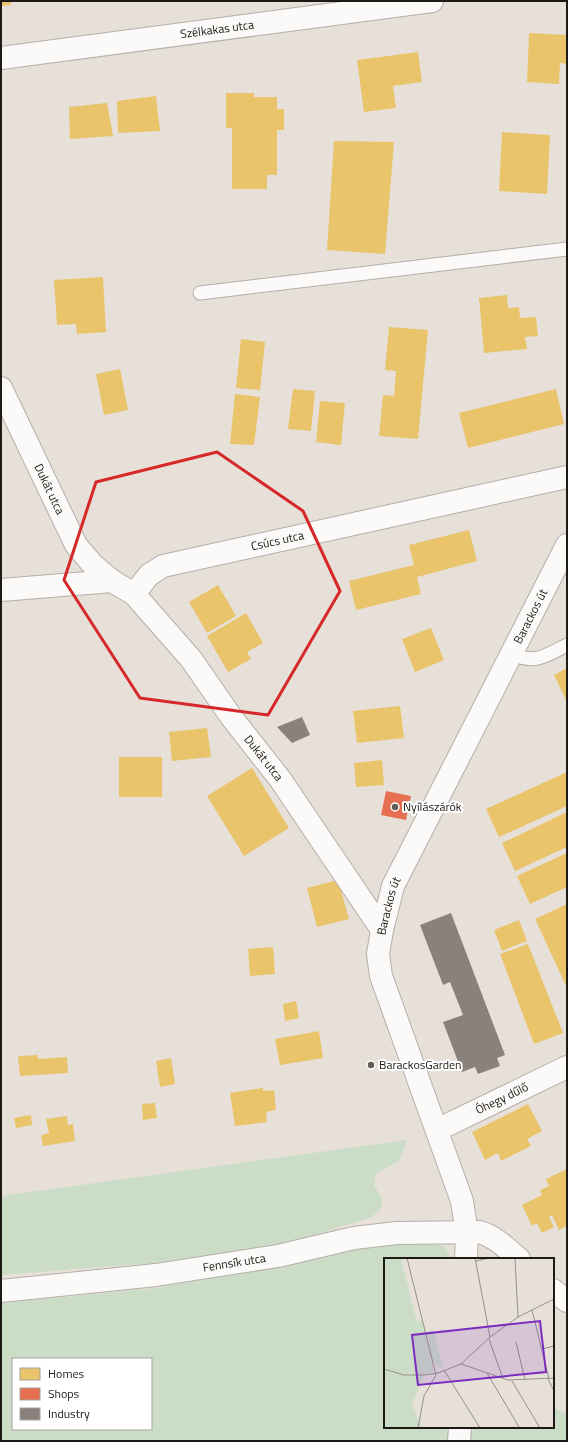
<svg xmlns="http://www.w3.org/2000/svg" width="568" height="1442" viewBox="0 0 568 1442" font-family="'Titillium Web',sans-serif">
  <rect width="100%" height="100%" fill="#e7e0d9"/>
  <g fill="#ccddc7" fill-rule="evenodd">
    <polygon points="407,1140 399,1161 376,1174 374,1185 382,1199 381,1209 370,1218 278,1246 154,1263 1,1275 1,1196"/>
    <path d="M414,1242L433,1243L445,1247L452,1259H385V1427H553V1407L567,1414V1441H1V1303L156,1288L361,1248ZM13,1359H151V1429H13Z"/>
  </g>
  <g fill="#e9c46a">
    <polygon points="1,1 11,1 11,5 1,6"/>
    <polygon points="529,33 567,35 567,64 560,63 559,84 527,82"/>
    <polygon points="418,52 422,82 393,86 396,108 364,112 357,60"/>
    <polygon points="226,93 254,93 254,97 277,97 277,109 284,109 284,130 277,130 277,175 267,175 267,189 232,189 232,128 226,128"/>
    <polygon points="156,96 160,131 118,133 117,101"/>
    <polygon points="107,103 113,136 70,139 69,107"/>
    <polygon points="502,132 550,135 547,194 499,191"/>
    <polygon points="334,141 394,142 385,254 327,250"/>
    <polygon points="103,277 106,332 77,334 76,324 57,325 54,280"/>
    <polygon points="507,295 508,308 519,307 520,318 536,317 538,336 525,337 527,349 484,353 479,298"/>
    <polygon points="389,327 428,330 418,439 379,436 383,395 394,396 396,371 385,370"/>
    <polygon points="241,339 265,342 260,390 236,388"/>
    <polygon points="120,369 128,410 104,415 96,374"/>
    <polygon points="293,389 315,391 311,431 288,429"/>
    <polygon points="556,389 564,424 468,448 459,413"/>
    <polygon points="235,394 260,397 254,445 230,444"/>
    <polygon points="320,401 345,403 341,445 316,442"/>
    <polygon points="469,530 477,561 417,577 421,594 356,610 349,581 414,565 409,545"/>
    <polygon points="218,585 236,616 207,633 189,602"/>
    <polygon points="246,613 263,643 247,652 251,659 228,672 207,636"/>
    <polygon points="431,628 444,660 415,672 402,639"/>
    <polygon points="567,668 567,702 554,675"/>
    <polygon points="400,706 404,738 357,743 353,711"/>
    <polygon points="207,728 211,757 172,761 169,732"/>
    <rect x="119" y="757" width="43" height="40"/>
    <polygon points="382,760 384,785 356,787 354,763"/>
    <polygon points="252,768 289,828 244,856 207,796"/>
    <polygon points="567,772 567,806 499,837 486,809"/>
    <polygon points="567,812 567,847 515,871 502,843"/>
    <polygon points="567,853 567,887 530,904 517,876"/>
    <polygon points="338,880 349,919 317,927 307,888"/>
    <polygon points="567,904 567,988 535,919"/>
    <polygon points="519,920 527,941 502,951 494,930"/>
    <polygon points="528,944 563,1033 534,1044 500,954"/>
    <polygon points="273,947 275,974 250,976 248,949"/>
    <polygon points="296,1001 299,1018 285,1021 283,1004"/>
    <polygon points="319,1031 323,1058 280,1065 275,1039"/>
    <polygon points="38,1055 38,1059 67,1057 68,1073 20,1076 18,1056"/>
    <polygon points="171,1058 175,1084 160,1087 156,1061"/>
    <polygon points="263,1088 263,1091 274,1090 276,1110 266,1112 267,1122 235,1126 230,1093"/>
    <polygon points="155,1103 157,1118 143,1120 142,1104"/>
    <polygon points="528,1104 542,1131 527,1139 531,1146 501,1161 498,1153 485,1160 472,1132"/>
    <polygon points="31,1115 32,1125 16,1128 14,1118"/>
    <polygon points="67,1116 68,1125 73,1124 75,1141 43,1146 41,1135 49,1133 46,1119"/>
    <polygon points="567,1169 567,1226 559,1230 552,1215 549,1217 554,1227 542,1233 537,1223 532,1226 522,1205 542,1195 540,1190 549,1186 546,1179"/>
  </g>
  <polygon fill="#e76f51" points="386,791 411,796 406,820 381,815"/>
  <g fill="#8a817c">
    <polygon points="302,717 310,735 292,743 277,727"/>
    <polygon points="451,913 505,1055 497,1058 500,1066 478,1074 475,1067 462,1072 443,1022 463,1015 450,982 443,985 420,925"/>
  </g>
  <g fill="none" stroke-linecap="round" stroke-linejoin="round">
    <g stroke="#b4aea9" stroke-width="15">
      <g id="service">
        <polyline points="200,293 567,249"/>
        <path d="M513,654C535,665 547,655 567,645"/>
      </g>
    </g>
    <g stroke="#b4aea9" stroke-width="24">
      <g id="minor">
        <path id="s1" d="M1,58L432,1"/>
        <path id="s2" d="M1,388L76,545L93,565L112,581L134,594L191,659L232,718L280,779L382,930"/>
        <polyline points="1,590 112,581"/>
        <path id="s3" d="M134,594L149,575L163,566L567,477"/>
        <path id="s4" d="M437,1130L567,1067"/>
        <path id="s5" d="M466,1259L467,1233L462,1201L381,976L378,954L382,930L393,886L567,545"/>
        <polyline points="553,1290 567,1301"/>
        <path id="s6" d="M1,1291L156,1275L278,1256L354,1238L397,1233L479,1232C495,1236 506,1248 519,1259"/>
        <polyline points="459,1441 460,1427"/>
      </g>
    </g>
    <use href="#service" stroke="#fbfaf9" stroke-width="13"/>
    <use href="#minor" stroke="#fbfaf9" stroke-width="22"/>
  </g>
  <path fill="none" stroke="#d62828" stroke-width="3" stroke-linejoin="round" d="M217,452L303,511L340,591L268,715L140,698L64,580L96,482Z"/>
  <g fill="#645f59" stroke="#fff" stroke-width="1.5">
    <circle cx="395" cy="807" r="4"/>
    <circle cx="371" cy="1065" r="4"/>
  </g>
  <g text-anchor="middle" stroke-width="4" stroke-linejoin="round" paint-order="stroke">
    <g font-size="12" fill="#1d1914" stroke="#fff">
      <text dy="4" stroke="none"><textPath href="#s1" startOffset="218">Szélkakas utca</textPath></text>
      <text dy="4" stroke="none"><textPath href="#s2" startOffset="112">Dukát utca</textPath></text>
      <text dy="4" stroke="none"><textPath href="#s3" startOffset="158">Csúcs utca</textPath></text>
      <text dy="4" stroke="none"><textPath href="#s5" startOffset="692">Barackos út</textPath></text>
      <text dy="4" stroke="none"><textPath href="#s2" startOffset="460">Dukát utca</textPath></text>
      <text dy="4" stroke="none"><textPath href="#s5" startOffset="369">Barackos út</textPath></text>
      <text dy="4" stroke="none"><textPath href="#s4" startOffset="72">Óhegy dűlő</textPath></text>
      <text dy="4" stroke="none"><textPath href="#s6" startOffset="235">Fennsík utca</textPath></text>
    </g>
    <g font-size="12" fill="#1d1914" stroke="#fff" text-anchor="start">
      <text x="403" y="811">Nyílászárók</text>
      <text x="379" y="1069">BarackosGarden</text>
    </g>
  </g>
  <g transform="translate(384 1258)">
    <rect width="170" height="170" fill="#e7e0d9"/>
    <path d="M0,0H17L33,64L38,62L49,107L50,114L40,116L28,147L38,169L36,170H0ZM50,72L59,110L52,107L48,99L43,74Z" fill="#ccddc7"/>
    <path fill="none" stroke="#96908a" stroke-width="1" d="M23,0L52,117L40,138L34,170M131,0L134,59M92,3L105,0M148,52L165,121M106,79L134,59L170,41M105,81L119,121M132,84L141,122M158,91L170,88M77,106L106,79L91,0M0,111L20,117H41L54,115L77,106L124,122L170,120M60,112L96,170M103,115L135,169M164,121L170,133M128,123L156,170"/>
    <path fill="#7b2cbf" fill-opacity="0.15" stroke="#7b2cbf" stroke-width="2" d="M156,63L162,114L34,127L28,77Z"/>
    <rect width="170" height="170" fill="none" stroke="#1d1914" stroke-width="2"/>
  </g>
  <rect width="568" height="1442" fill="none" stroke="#1d1914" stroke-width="4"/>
  <rect x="12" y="1358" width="140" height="72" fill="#ffffff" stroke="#a5a3a1"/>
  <rect x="20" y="1368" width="20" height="12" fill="#e9c46a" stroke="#a5a3a1"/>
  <text x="48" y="1378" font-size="12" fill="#1d1914">Homes</text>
  <rect x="20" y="1388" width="20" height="12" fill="#e76f51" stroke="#a5a3a1"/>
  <text x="48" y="1398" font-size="12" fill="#1d1914">Shops</text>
  <rect x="20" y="1408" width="20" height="12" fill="#8a817c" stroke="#a5a3a1"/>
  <text x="48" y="1418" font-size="12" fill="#1d1914">Industry</text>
</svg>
